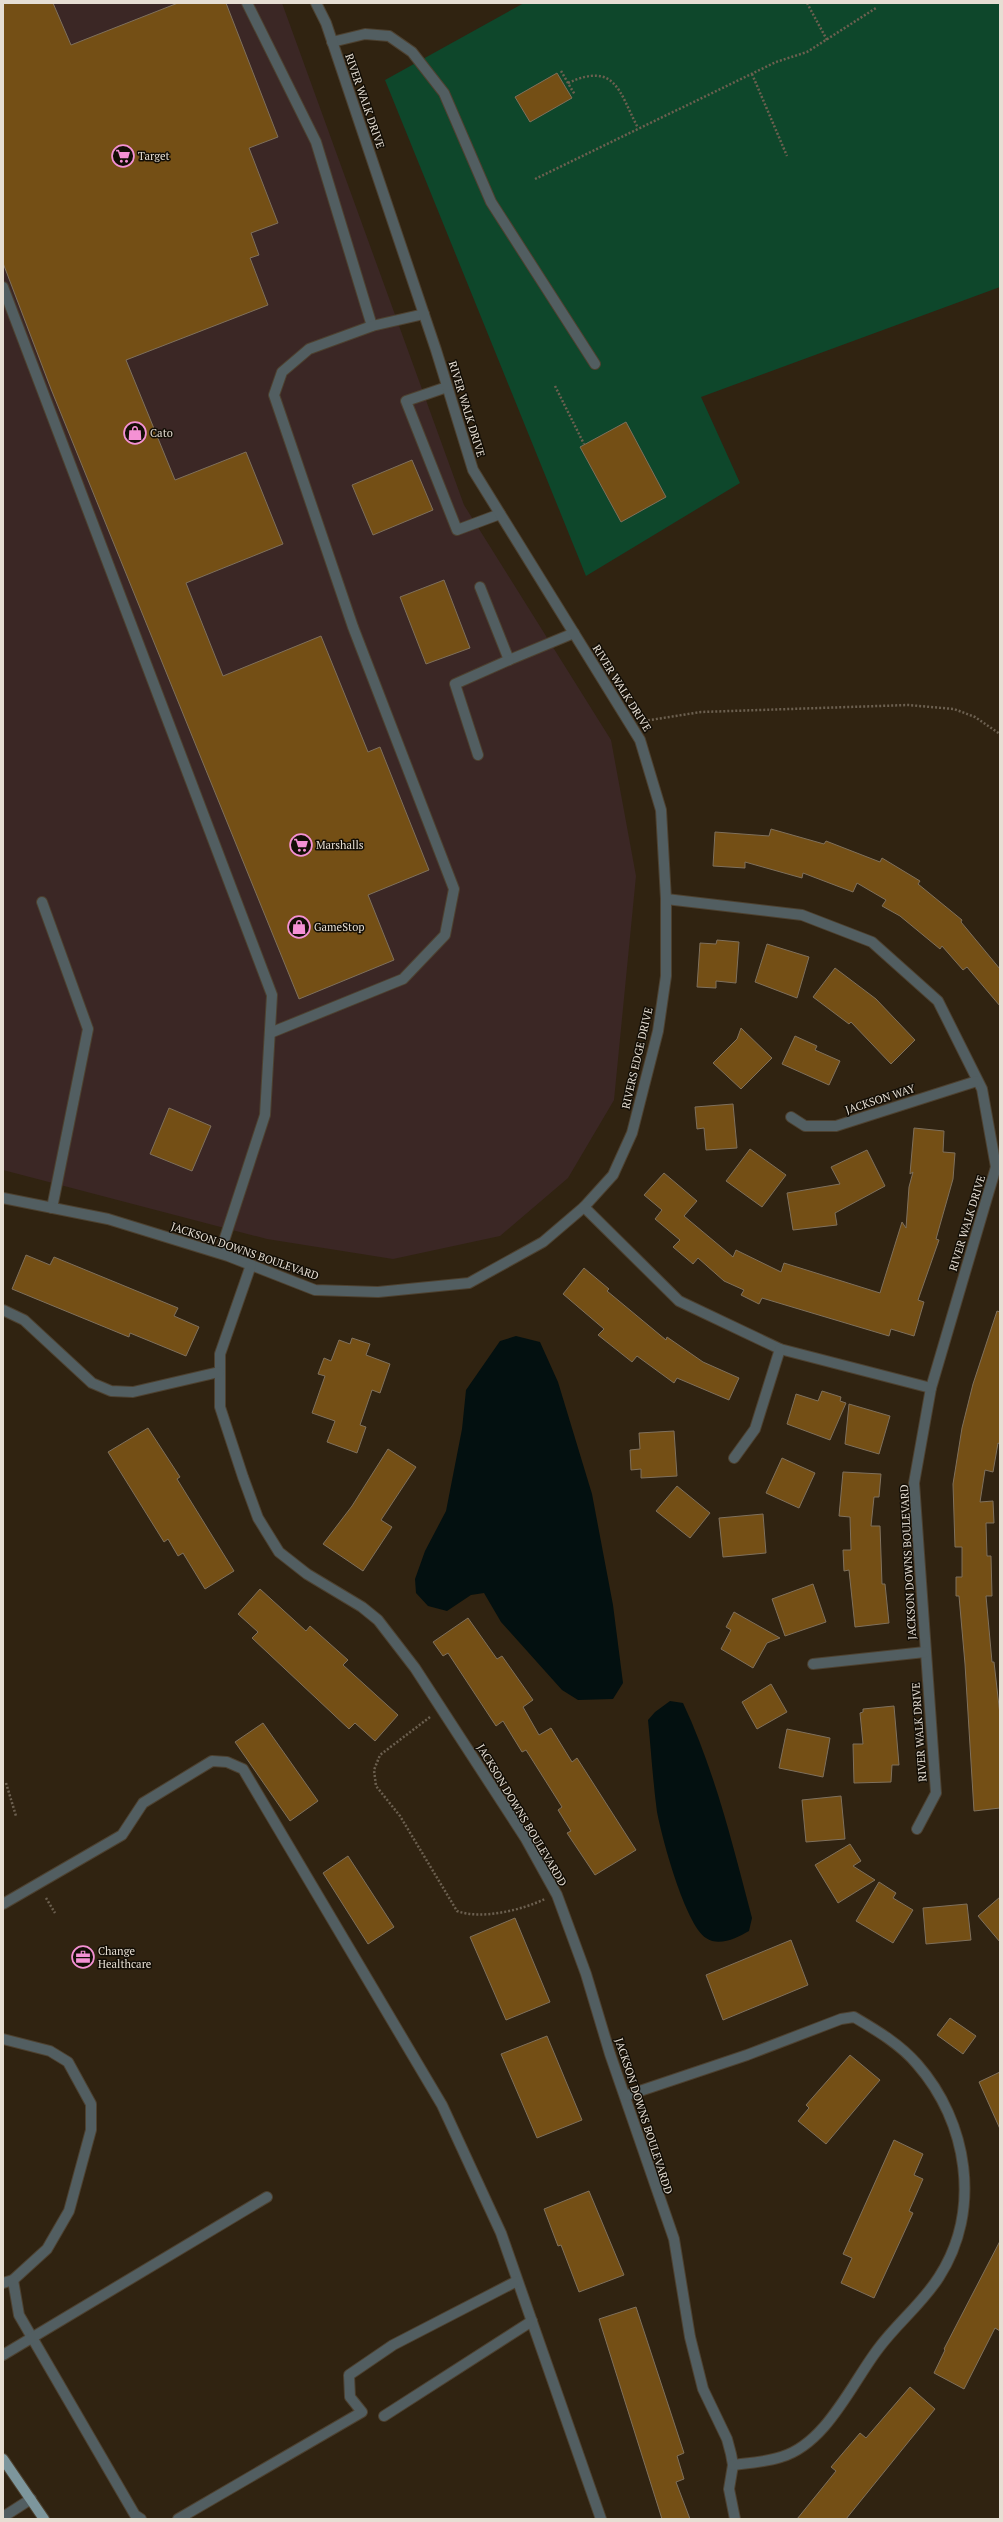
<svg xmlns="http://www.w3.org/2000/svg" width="1003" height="2522" viewBox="0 0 1003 2522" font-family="'PT Serif',serif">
  <rect width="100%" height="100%" fill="#302311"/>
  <polygon fill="#3b2725" points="3,3 282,3 464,505 611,740 636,876 614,1100 568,1178 500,1236 393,1259 267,1239 3,1170"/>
  <polygon fill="#0e472b" points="524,3 1000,3 1000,287 701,397 740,483 586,576 385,80"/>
  <g fill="#031010">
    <polygon points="516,1336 540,1342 558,1382 592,1494 613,1605 623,1683 613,1699 578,1700 562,1690 501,1622 484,1593 471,1595 447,1611 428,1606 416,1593 415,1579 425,1551 446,1511 462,1429 466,1390 500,1341"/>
    <path d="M670,1701L683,1703C715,1771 733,1846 752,1918L749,1931C737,1938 719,1947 706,1938C685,1924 662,1838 657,1812C653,1782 651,1750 648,1720L655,1712Z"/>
  </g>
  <g fill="#744f15" stroke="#7f705c">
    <polygon points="3,3 53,3 71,45 178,3 226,3 278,137 249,148 278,223 251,233 259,255 250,258 268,305 126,360 175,480 246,452 283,544 186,583 223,676 321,636 368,752 380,747 429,870 368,895 394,960 299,999 51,389 3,263"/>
    <polygon points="557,73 572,98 530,122 515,97"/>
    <polygon points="626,422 666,497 621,522 580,447"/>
    <polygon points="412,460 433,510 373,535 352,485"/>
    <polygon points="444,580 470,648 426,664 400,597"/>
    <polygon points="771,829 824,844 826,841 880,862 882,858 920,881 918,884 962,920 961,922 1000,969 1000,1006 967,967 963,970 942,946 940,949 900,916 882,906 886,900 857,883 853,892 803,873 802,878 745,862 745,868 713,866 715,832 769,836"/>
    <polygon points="717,940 739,942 736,983 716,981 716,988 697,987 700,943 716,944"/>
    <polygon points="767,944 809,957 797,998 755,982"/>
    <polygon points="835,968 876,999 915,1040 891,1064 851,1022 849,1024 813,997"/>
    <polygon points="741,1028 772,1058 741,1089 713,1063 737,1039"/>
    <polygon points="795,1036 817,1046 815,1050 840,1061 829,1085 782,1064"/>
    <polygon points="733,1104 737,1148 706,1150 704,1128 697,1129 695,1107"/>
    <polygon points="169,1108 211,1126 192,1171 150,1154"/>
    <polygon points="914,1128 944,1131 943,1152 955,1153 953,1179 936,1239 939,1240 918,1300 924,1302 914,1336 891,1329 889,1336 762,1298 759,1304 741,1295 744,1290 724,1281 698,1258 693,1264 673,1247 680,1240 655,1219 662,1210 644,1195 664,1173 697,1201 684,1216 733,1257 736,1250 781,1272 784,1263 880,1293 902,1222 906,1228 909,1187 913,1172 910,1174"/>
    <polygon points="750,1149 786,1175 762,1207 726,1181"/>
    <polygon points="867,1150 885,1186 835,1213 837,1225 793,1230 787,1193 840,1184 831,1167"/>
    <polygon points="26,1255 50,1265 54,1257 178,1308 174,1316 199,1327 186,1356 130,1333 129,1337 12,1289"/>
    <polygon points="584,1268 609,1289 607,1291 666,1340 667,1337 703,1362 739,1378 729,1400 677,1378 674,1383 637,1356 632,1362 598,1335 604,1329 563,1294"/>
    <polygon points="997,1311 1000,1312 1000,1444 998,1443 993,1472 985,1470 980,1502 993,1501 994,1523 986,1523 987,1556 991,1556 992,1596 986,1596 992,1662 994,1662 1000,1715 1000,1808 974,1811 965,1664 959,1596 956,1596 956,1577 962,1577 962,1547 955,1547 953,1484 962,1428 973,1384"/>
    <polygon points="352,1338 370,1344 366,1355 390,1364 380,1393 372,1390 360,1425 366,1427 357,1453 327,1442 335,1421 312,1413 325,1376 318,1374 324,1358 331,1361 339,1340 350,1344"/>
    <polygon points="822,1391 841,1397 840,1401 846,1403 830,1440 787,1424 796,1394 818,1401"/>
    <polygon points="849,1404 890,1416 879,1454 845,1444"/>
    <polygon points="148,1428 180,1477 177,1479 234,1571 205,1589 183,1553 178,1556 168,1539 164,1542 108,1452"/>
    <polygon points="674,1431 677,1476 641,1478 641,1469 631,1470 630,1450 640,1449 639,1433"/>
    <polygon points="388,1449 416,1467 381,1520 392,1527 363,1571 323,1544 352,1506"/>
    <polygon points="782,1458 815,1473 799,1508 766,1493"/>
    <polygon points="843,1472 881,1474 879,1497 874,1497 871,1526 880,1526 882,1584 885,1584 889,1623 855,1627 849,1570 844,1571 843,1550 851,1550 850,1517 839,1516"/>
    <polygon points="677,1486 710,1513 690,1538 656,1511"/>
    <polygon points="763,1514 766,1553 723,1557 719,1518"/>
    <polygon points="813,1584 826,1622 785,1636 772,1599"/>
    <polygon points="260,1589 306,1631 310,1626 348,1660 343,1665 398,1715 375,1741 355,1723 349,1729 252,1638 258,1632 238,1614"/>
    <polygon points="734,1612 780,1638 767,1643 753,1668 721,1649 731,1630 726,1627"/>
    <polygon points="468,1618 497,1659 502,1656 533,1700 523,1707 539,1735 551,1728 572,1762 577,1758 636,1850 595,1875 567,1833 571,1831 558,1810 562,1807 526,1750 522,1752 503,1721 496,1726 448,1653 443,1656 433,1642"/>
    <polygon points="771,1684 787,1712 757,1729 742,1702"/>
    <polygon points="894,1706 899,1765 892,1765 891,1782 854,1783 853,1744 863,1744 860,1713 863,1712 863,1709"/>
    <polygon points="263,1723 318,1801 290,1821 235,1742"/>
    <polygon points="787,1729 830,1738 823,1777 779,1768"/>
    <polygon points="841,1796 845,1839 806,1842 802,1800"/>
    <polygon points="850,1844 861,1861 853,1866 875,1880 838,1903 815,1865"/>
    <polygon points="348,1856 394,1927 368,1944 323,1873"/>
    <polygon points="879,1882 896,1893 893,1898 913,1910 893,1943 856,1921"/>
    <polygon points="1000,1897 1000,1942 978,1916"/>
    <polygon points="967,1904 971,1940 926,1944 923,1908"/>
    <polygon points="515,1918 550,2002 506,2020 470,1937"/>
    <polygon points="791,1940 808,1985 723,2020 706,1975"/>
    <polygon points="950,2018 976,2036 963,2054 937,2035"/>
    <polygon points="547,2036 582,2120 537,2138 501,2054"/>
    <polygon points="850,2055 880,2080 826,2144 798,2121 809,2108 806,2105"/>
    <polygon points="1000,2072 1000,2129 979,2082"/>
    <polygon points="894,2140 923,2154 914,2175 923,2179 909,2211 913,2213 874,2298 841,2283 852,2258 843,2254"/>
    <polygon points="589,2191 624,2275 579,2292 561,2245 558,2246 544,2209"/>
    <polygon points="1000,2241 1000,2331 995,2328 964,2389 934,2373 945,2350 944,2349"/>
    <polygon points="636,2307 684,2453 677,2456 684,2479 676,2482 690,2519 662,2519 599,2319"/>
    <polygon points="910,2387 935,2409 846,2519 797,2519 836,2471 831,2467 860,2433 866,2438"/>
  </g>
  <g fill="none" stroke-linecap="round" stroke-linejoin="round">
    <g stroke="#4d4130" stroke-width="12">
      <g id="minor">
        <polyline points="247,3 316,142 372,326"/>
        <polyline points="332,42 365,34 389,36 412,52 444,93 491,202 595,364"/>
        <polyline points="3,287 272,995 265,1115 220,1253"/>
        <polyline points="447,387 406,401 457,530 500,514"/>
        <polyline points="480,587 509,660 574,633"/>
        <polyline points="478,755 455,684 509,660"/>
        <polyline points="666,899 802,915 872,942 938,1001 982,1089 996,1167 931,1388 914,1483 936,1793 917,1829"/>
        <polyline points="42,902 88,1029 52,1208"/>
        <polyline points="270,1033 403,979 445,935 454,889 353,627 274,395 282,372 309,349 372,326 424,314"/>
        <polyline points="791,1117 805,1126 836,1126 977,1081"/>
        <polyline points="3,1198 108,1219 228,1256 315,1290 378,1292 469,1283 543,1242 584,1207 613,1175 632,1133 658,1031 666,976 666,899 661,810 640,740 473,470 436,350 326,23 316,3"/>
        <polyline points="584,1207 679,1301 780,1349 931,1388"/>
        <polyline points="251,1265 220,1354 220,1407 243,1477 258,1518 279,1552 307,1574 362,1607 378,1620 415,1668 526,1839 557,1895 586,1974 610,2054 674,2239 690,2337 703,2389 727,2439 731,2454 733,2465 729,2489 735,2519"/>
        <polyline points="3,1310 24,1320 92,1383 111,1391 133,1392 219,1372"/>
        <polyline points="734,1458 755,1429 780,1349"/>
        <polyline points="813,1664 925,1652"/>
        <polyline points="3,1904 122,1835 143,1803 212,1761 227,1762 243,1769 442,2105 501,2233 601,2519"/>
        <polyline points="3,2039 50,2051 68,2062 91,2104 91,2130 69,2211 47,2249 13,2280 3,2283"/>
        <path d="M625,2096L747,2055L841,2019L854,2017C876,2030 900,2044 917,2064C968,2122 982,2210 939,2277C922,2304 897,2323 878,2349C852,2383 826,2444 781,2457C766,2462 749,2463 733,2465"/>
        <polyline points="13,2280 19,2315 135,2515 141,2519"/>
        <polyline points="3,2355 267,2197"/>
        <polyline points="384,2416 532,2321"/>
        <polyline points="3,2517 31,2499"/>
        <polyline points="178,2519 362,2412 350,2397 349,2375 393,2345 517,2281"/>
      </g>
    </g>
    <g stroke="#4d4130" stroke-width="12">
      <polyline id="major" points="3,2459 44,2519"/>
    </g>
    <g stroke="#6c6050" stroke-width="2.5" stroke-dasharray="2 2" stroke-linecap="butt">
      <polyline points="807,3 827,40"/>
      <polyline points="561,71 575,95"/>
      <polyline points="752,74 787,156"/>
      <path d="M568,83C616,61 619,92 638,128"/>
      <polyline points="535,179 776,62 807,52 876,8"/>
      <polyline points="555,386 584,444"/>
      <polyline points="644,721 701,712 908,705 954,709 975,717 1000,734"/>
      <path d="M430,1717L380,1755L374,1770L376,1786L400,1816L457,1911C481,1920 522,1910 545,1899"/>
      <polyline points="6,1783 16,1816"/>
      <polyline points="46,1898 55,1913"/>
    </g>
    <use href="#minor" stroke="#525e61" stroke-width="10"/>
    <use href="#major" stroke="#7d969c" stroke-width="10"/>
  </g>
  <defs>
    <g id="supermarket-ring" transform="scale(1.15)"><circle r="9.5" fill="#130e06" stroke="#f491d4" stroke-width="1.5"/><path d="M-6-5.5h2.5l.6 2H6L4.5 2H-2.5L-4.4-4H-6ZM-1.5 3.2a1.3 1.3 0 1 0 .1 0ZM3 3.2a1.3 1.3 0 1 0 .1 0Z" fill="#f491d4"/></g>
    <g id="shop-ring" transform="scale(1.15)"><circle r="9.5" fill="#130e06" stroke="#f491d4" stroke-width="1.5"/><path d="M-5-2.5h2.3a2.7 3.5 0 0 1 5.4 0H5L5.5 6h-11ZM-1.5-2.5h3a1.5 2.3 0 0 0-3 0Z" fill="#f491d4"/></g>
    <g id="office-ring" transform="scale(1.15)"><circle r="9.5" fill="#130e06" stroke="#f491d4" stroke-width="1.5"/><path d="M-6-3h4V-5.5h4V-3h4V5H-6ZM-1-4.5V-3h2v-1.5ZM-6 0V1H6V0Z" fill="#f491d4"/></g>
  </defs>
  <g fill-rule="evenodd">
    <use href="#supermarket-ring" x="123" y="156"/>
    <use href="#shop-ring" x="135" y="433"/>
    <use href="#supermarket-ring" x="301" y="845"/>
    <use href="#shop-ring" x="299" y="927"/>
    <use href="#office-ring" x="83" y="1957"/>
  </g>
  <g text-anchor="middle" stroke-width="3" stroke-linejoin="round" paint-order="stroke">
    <g font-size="11" fill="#e6ded3" stroke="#130e06">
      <text transform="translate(365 101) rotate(71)" y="4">RIVER WALK DRIVE</text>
      <text transform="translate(467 409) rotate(73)" y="4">RIVER WALK DRIVE</text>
      <text transform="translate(622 688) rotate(58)" y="4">RIVER WALK DRIVE</text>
      <text transform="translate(637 1058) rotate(-77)" y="4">RIVERS EDGE DRIVE</text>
      <text transform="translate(880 1099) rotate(-18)" y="4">JACKSON WAY</text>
      <text transform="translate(967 1223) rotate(-73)" y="4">RIVER WALK DRIVE</text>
      <text transform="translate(245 1251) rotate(19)" y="4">JACKSON DOWNS BOULEVARD</text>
      <text transform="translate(908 1562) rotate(-93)" y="4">JACKSON DOWNS BOULEVARD</text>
      <text transform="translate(919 1732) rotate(-94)" y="4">RIVER WALK DRIVE</text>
      <text transform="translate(522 1815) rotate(59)" y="4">JACKSON DOWNS BOULEVARDD</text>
      <text transform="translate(644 2116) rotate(72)" y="4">JACKSON DOWNS BOULEVARDD</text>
    </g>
    <g font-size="11" fill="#e6ded3" stroke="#130e06" text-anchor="start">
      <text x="138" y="160">Target</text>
      <text x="150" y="437">Cato</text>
      <text x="316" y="849">Marshalls</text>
      <text x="314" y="931">GameStop</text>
      <text x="98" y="1955">Change<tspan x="98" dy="13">Healthcare</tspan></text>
    </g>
  </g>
  <rect width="1003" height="2522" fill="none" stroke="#e6ded3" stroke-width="8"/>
</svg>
